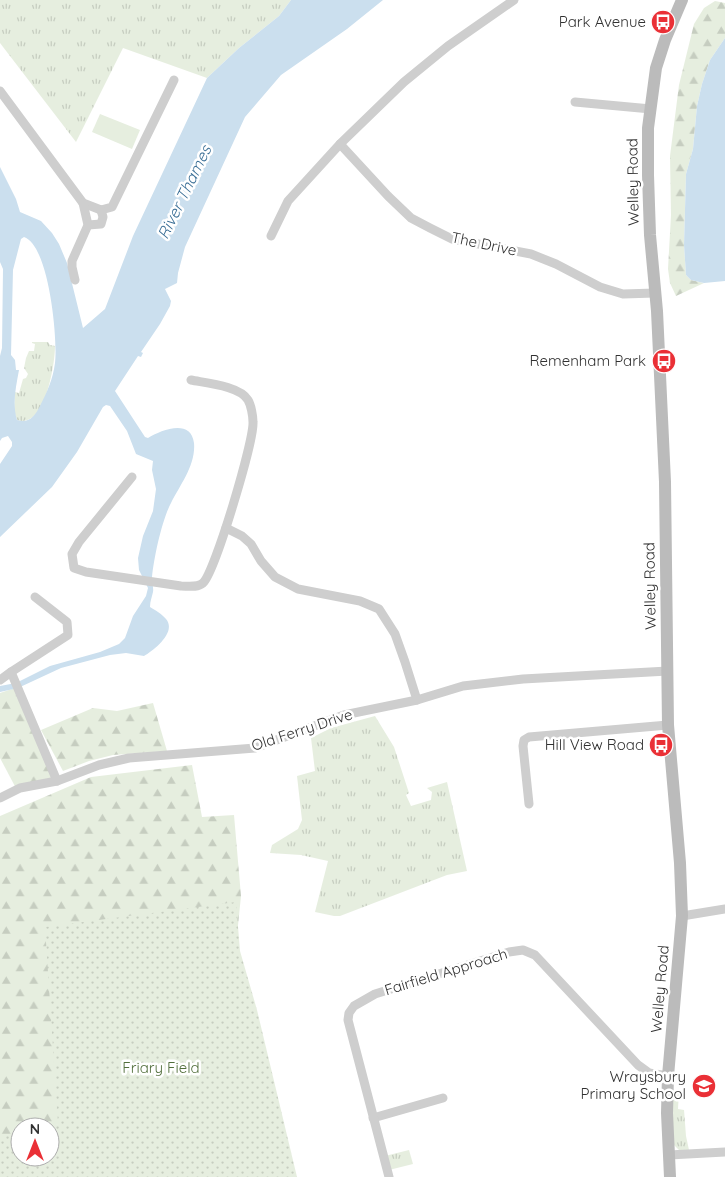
<svg xmlns="http://www.w3.org/2000/svg" width="725" height="1177" viewBox="0 0 725 1177" font-family="Quicksand,sans-serif">
  <defs>
    <pattern id="grass-tufts" width="24" height="20" patternUnits="userSpaceOnUse" patternTransform="scale(1.25)"><rect width="24" height="20" fill="#e6eedf"/><path d="M3 7l-1-3M5 7V3M7 7l1-3M15 17l-1-3M17 17v-4M19 17l1-3" fill="none" stroke="#c6cdc0"/></pattern>
    <pattern id="forest-firs" width="22" height="20" patternUnits="userSpaceOnUse" patternTransform="scale(1.25)"><rect width="22" height="20" fill="#e6eedf"/><path d="M5 1l3.5 6h-7zM16 11l3.5 6h-7z" fill="#c6cdc0"/></pattern>
    <pattern id="park-dots" width="8" height="8" patternUnits="userSpaceOnUse" patternTransform="scale(1.25)"><rect width="8" height="8" fill="#e6eedf"/><path d="M2 2h.1M6 6h.1" fill="none" stroke="#c6cdc0" stroke-width="1.8" stroke-linecap="round"/></pattern>
  </defs>
  <rect width="100%" height="100%" fill="#fff"/>
  <g fill="url(#grass-tufts)">
    <polygon points="0,0 291,0 279,16 239,48 207,78 123,48 76,142 0,43"/>
    <path d="M32,342H48L50,345L55,346C55,364 45,430 17,420L14,411L15,392L19,393L23,379L26,378L28,374L24,368L26,358L29,351H34L35,344L32,343Z"/>
    <polygon points="375,716 394,747 409,793 406,795 411,806 431,800 432,792 427,788 447,782 467,871 447,875 340,916 334,916 315,912 328,861 301,855 270,853 272,845 298,829 302,820 297,776 315,771 311,738 331,728"/>
    <polygon points="673,1090 679,1091 678,1109 684,1110 686,1136 689,1150 679,1150 672,1143"/>
    <polygon points="409,1150 413,1164 389,1170 385,1156"/>
  </g>
  <g fill="url(#forest-firs)">
    <polygon points="715,1 725,3 725,38 710,60 702,84 697,106 693,149 686,174 684,245 686,275 691,280 704,283 676,296 670,283 668,269 671,215 670,156 679,85 694,24 704,8"/>
    <polygon points="15,688 58,775 18,792 0,758 0,693"/>
    <polygon points="153,703 167,751 113,755 89,761 63,771 41,730 93,708 117,711"/>
    <polygon points="192,765 202,817 234,815 241,896 236,945 74,1119 50,1127 20,1127 20,1140 0,1152 0,816 91,777"/>
  </g>
  <polygon fill="url(#park-dots)" points="236,902 240,951 257,1010 297,1177 0,1177 0,1137 20,1133 20,1157 50,1157 50,1127 45,1127 58,1124 45,927"/>
  <polygon fill="#e6eedf" points="100,114 140,130 132,149 92,132"/>
  <g fill="#cbdfee" fill-rule="evenodd">
    <path d="M291,0H383L347,29L281,75L245,117L185,247L178,273L177,283L165,289L171,301L170,306L160,324L141,352L143,353L141,357L138,356L115,391L145,437L148,438C161,430 191,418 194,443C196,465 180,485 171,503C162,520 154,557 152,577C151,582 154,587 153,592C152,597 150,601 150,607C155,610 162,614 166,619C177,632 154,650 144,656L126,653L110,655L61,668L18,688L0,692V686L16,683L50,666L100,652L119,644L125,638L133,616L146,596L148,588L139,570L138,558L143,536L153,511L156,489L152,470L153,461L136,454L127,431L110,406L106,405L103,407L77,452L52,487L0,537V464L12,446V442L8,436L2,438L0,441V356L2,348L3,269L0,262V167L16,199L20,212L41,221L52,233L59,244L67,263L83,328L105,309L133,236L207,78L239,48L279,16ZM24,237C49,245 58,339 55,363C53,379 47,392 40,406C35,416 29,424 17,420C12,403 16,387 19,370H16L15,360L11,355L13,270L21,239Z"/>
    <polygon points="725,38 725,281 704,283 691,280 686,275 684,245 686,174 693,149 697,106 702,84 710,60"/>
  </g>
  <g fill="none" stroke-linecap="round" stroke-linejoin="round">
    <g stroke="#cecece" stroke-width="9">
      <polyline points="0,91 83,203 101,210 112,207 174,80"/>
      <polyline points="575,102 651,109"/>
      <polyline points="340,144 388,196 411,218 430,228 452,239 531,254 556,264 600,287 623,294 655,293"/>
      <polyline points="88,225 101,224 103,217 101,210"/>
      <polyline points="271,236 288,201 340,144 404,82 448,46 514,0"/>
      <polyline points="75,280 72,267 72,261 88,225 83,203"/>
      <path d="M132,477L79,542L72,554L74,568L86,572L181,586C188,586 197,588 203,583C215,572 254,441 253,422C253,416 251,405 248,400C240,386 206,383 191,380"/>
      <polyline points="226,528 242,536 251,544 261,561 275,577 298,589 360,601 379,609 395,634 405,662 417,700"/>
      <polyline points="11,672 68,635 67,622 35,597"/>
      <polyline points="0,680 11,672 57,781"/>
      <polyline points="0,798 20,788 57,781 99,765 129,758 255,748 344,715 417,700 463,686 523,679 668,671"/>
      <polyline points="529,804 523,746 524,740 529,737 668,725"/>
      <polyline points="682,916 725,909"/>
      <polyline points="373,1118 443,1098"/>
      <polyline points="669,1155 725,1152"/>
      <polyline points="389,1177 348,1020 349,1013 354,1006 375,994 509,952 523,950 535,955 638,1065 649,1073 668,1076"/>
    </g>
    <polyline stroke="#bbb" stroke-width="12" points="670,1177 667,1113 668,1076 682,916 680,863 668,725 665,482 657,311 650,235 648,175 648,128 656,68 665,40 682,0"/>
  </g>
  <defs>
    <g id="bus-disc" transform="scale(1.25)"><circle r="9.5" fill="#ea3036" stroke="#fff"/><path d="M-5-6H5V4H4V6H2V4H-2V6H-4V4H-5ZM-3.5-4V0h7V-4ZM-3.5 1.2v1.5H-2V1.2ZM2 1.2v1.5H3.5V1.2Z" fill="#fff"/></g>
    <g id="school-disc" transform="scale(1.25)"><circle r="9.5" fill="#ea3036" stroke="#fff"/><path d="M0-5L7-2L0 1L-7-2ZM-4 1L0 2.5L4 1V4Q0 6-4 4Z" fill="#fff"/></g>
  </defs>
  <g fill-rule="evenodd">
    <use href="#bus-disc" x="663" y="22"/>
    <use href="#bus-disc" x="664" y="361"/>
    <use href="#bus-disc" x="661" y="745"/>
    <use href="#school-disc" x="704" y="1086"/>
  </g>
  <g text-anchor="middle" stroke-width="5" stroke-linejoin="round" paint-order="stroke">
    <g font-size="15" fill="#313131" stroke="#fff" text-anchor="end">
      <text x="646" y="27">Park Avenue</text>
      <text x="646" y="366">Remenham Park</text>
      <text x="644" y="750">Hill View Road</text>
      <text x="686" y="1082">Wraysbury<tspan x="686" dy="17">Primary School</tspan></text>
    </g>
    <g font-size="15" fill="#313131" stroke="#fff">
      <text transform="translate(633 182) rotate(-91)" y="5">Welley Road</text>
      <text transform="translate(484 244) rotate(12)" y="5">The Drive</text>
      <text transform="translate(650 586) rotate(-91)" y="5">Welley Road</text>
      <text transform="translate(302 730) rotate(-18)" y="5">Old Ferry Drive</text>
      <text transform="translate(446 972) rotate(-17)" y="5">Fairfield Approach</text>
      <text transform="translate(660 989) rotate(-85)" y="5">Welley Road</text>
    </g>
    <g font-size="15" fill="#526f3c" stroke="#fff">
      <text x="161" y="1073">Friary Field</text>
    </g>
    <g font-size="16" font-style="italic" fill="#3b6f96" stroke="#fff">
      <text transform="translate(184 192) rotate(-64)" y="6">River Thames</text>
    </g>
  </g>
  <g transform="translate(35 1142)"><circle r="24" fill="#ffffff" stroke="#adadad"/>
  <path d="M0-4L9 19L0 12L-9 19Z" fill="#ea3036"/>
  <text y="-8" font-size="14" font-weight="bold" text-anchor="middle" fill="#313131">N</text>
  </g>
</svg>
